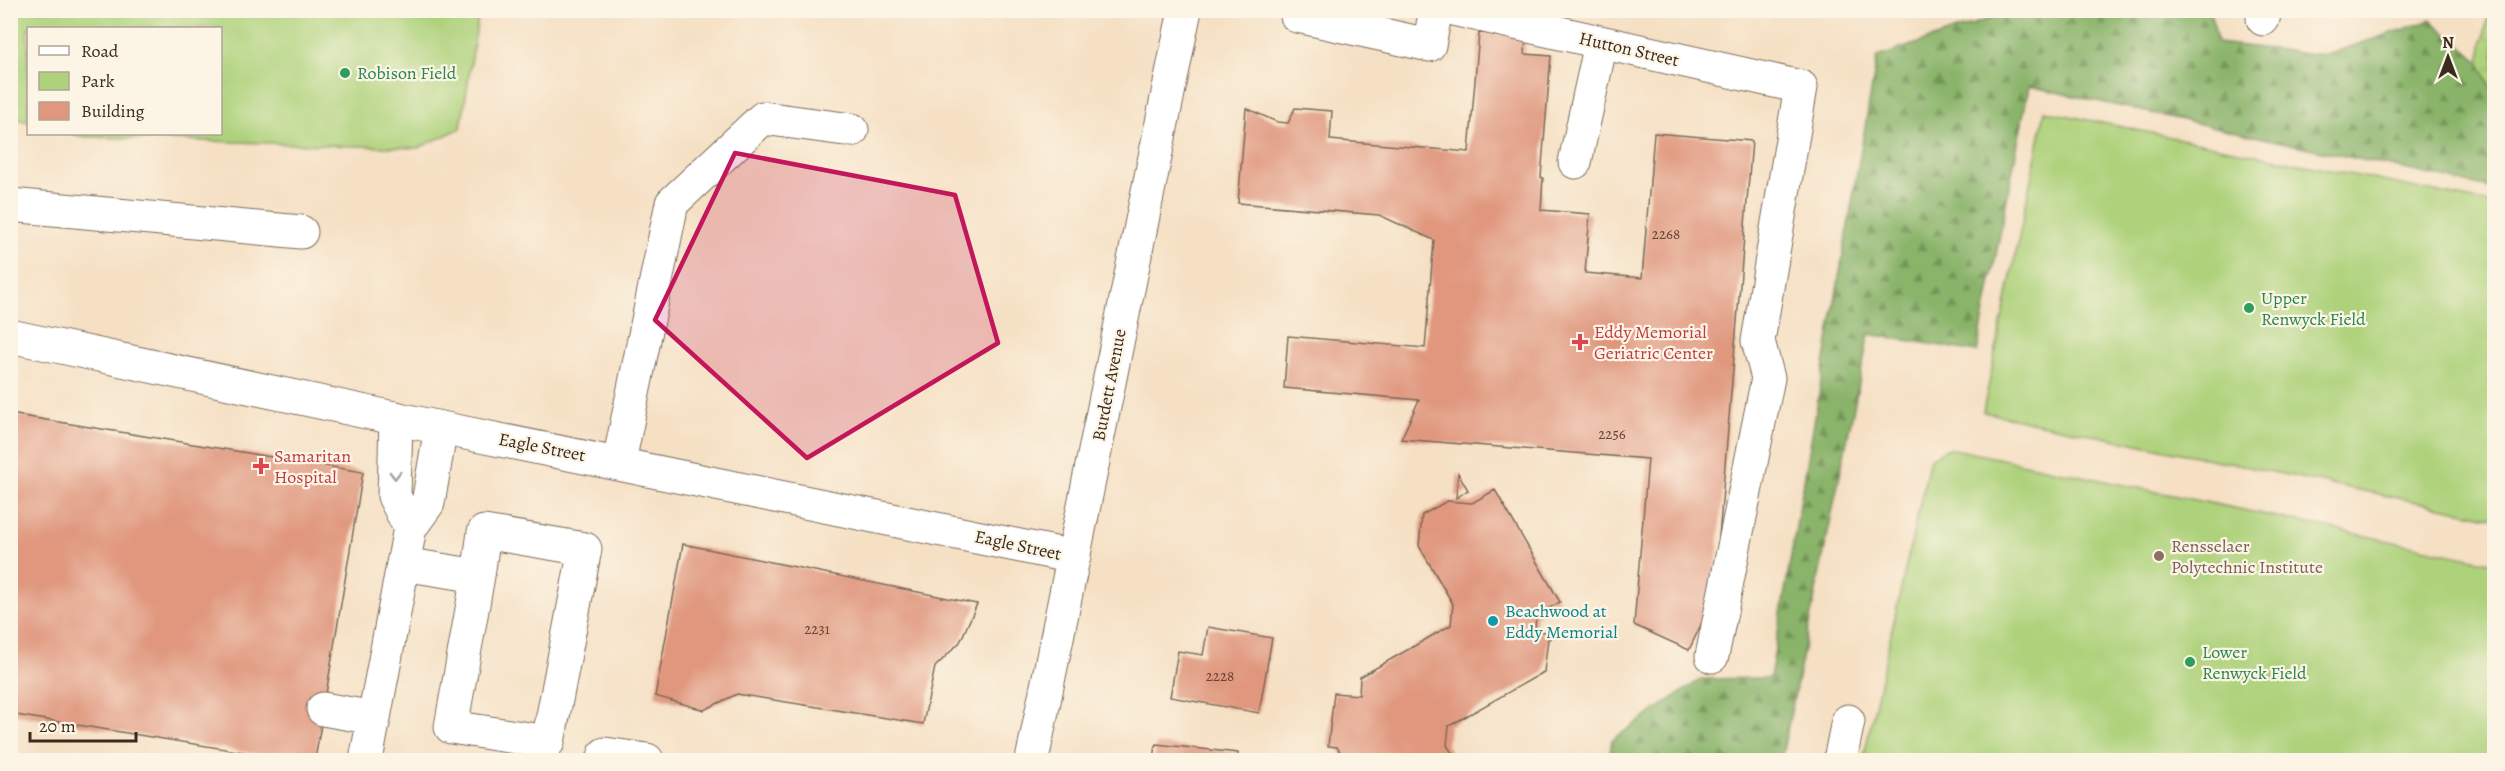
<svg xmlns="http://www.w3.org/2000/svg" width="2505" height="771" viewBox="0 0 2505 771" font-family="Alegreya,serif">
  <defs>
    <pattern id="grass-tufts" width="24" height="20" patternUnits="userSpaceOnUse" patternTransform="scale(1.5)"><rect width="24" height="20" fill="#aed27b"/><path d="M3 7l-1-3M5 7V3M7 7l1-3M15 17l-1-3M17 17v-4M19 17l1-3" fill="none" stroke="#97b46a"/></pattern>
    <pattern id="forest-firs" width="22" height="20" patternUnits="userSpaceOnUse" patternTransform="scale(1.5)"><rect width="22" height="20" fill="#8ab46b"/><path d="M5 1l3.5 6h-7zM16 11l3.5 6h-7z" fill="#729357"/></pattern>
  </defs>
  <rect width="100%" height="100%" fill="#fcf5e5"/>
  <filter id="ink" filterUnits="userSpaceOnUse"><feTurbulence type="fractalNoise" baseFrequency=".0167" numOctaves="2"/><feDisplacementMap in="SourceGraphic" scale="12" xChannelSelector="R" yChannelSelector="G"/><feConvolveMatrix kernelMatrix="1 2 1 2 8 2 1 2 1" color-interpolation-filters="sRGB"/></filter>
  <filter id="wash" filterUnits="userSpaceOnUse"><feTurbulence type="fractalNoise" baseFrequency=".008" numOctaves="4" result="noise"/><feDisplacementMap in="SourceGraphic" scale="24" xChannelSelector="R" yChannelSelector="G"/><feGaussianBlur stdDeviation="1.35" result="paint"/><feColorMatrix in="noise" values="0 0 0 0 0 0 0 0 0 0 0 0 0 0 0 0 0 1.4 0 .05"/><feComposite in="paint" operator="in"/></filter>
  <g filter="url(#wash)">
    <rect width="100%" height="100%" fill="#f5e0c4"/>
    <polygon fill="url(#grass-tufts)" stroke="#747e4c" stroke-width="1.5" points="2489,11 2494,11 2494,94 2479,62"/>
    <polygon fill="url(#forest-firs)" stroke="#626f44" stroke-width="1.5" points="2211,10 2217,43 2325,55 2431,20 2479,62 2494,94 2494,177 2489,188 2029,86 1977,352 1869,334 1781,760 1609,760 1612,740 1701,679 1770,678 1877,57 1989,19 1995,11"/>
    <g fill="#aed27b" stroke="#747e4c" stroke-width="1.5">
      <polygon points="10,11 11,10 479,11 461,128 418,148 86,137 71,134 220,134 220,28 28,28 28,122 11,117"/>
      <polygon points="2045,111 2494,204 2494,518 1983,412"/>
      <polygon points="1949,448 2494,563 2494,760 1863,760 1930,458"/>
    </g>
    <g id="blocks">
      <g fill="#e0977e">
        <polygon points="1479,33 1526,36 1525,54 1551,56 1541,177 1543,178 1541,210 1590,214 1585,273 1642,278 1654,133 1752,141 1714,597 1689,650 1634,625 1648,459 1401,439 1419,400 1284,388 1288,336 1425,348 1434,240 1379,215 1238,203 1246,108 1277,122 1288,123 1295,108 1332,111 1330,140 1469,152"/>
        <polygon points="10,414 363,472 315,760 255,760 256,754 10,714"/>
        <polygon points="1458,473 1468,490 1456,498"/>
        <polygon points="1495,490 1560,602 1536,616 1535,631 1558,633 1548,639 1544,672 1449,726 1447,745 1456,760 1345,760 1337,747 1328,746 1334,693 1359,695 1360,677 1451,625 1453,604 1419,546 1422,515 1447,501 1472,503"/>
        <polygon points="683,544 977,604 960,642 935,667 923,724 737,694 704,710 655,696"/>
        <polygon points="1208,627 1272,638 1259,713 1170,697 1178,651 1203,655"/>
        <polygon points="1156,744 1238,753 1238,760 1154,760"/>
      </g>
    </g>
  </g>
  <g filter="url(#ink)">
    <use href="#blocks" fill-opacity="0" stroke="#7c6a58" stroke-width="1.5"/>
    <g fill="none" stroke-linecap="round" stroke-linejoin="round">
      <g stroke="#7c6a58" stroke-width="35">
        <g id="minor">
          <polyline points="1298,10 1297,16 1429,45 1436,10"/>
          <polyline points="1457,10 1801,87 1758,341 1768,378 1712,656"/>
          <polyline points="2263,19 2265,10"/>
          <polyline points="1575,162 1601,43"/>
          <polyline points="10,205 301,232"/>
          <polyline points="10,336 441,428 1074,557"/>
          <polyline points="396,418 394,496 410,528"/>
          <polyline points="619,462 672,203 763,118 852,130"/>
          <polyline points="403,564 478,576 451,727 548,742 585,549 484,532 478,576"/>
          <polyline points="323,709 374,718"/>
          <polyline points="366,760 410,528 428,503 441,428"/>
          <polyline points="603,760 605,754 647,760"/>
          <polyline points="1032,760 1185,10"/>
          <polyline points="1840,760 1848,721"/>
        </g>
      </g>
      <use href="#minor" stroke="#fff" stroke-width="33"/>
    </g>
    <defs><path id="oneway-chevron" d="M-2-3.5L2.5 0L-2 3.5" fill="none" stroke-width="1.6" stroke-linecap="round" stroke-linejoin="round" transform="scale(1.5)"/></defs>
    <use stroke="#a79f9a" href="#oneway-chevron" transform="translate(395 475) rotate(91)"/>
  </g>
  <path fill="#c2185b" fill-opacity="0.2" stroke="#c2185b" stroke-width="4.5" stroke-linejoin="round" d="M735,153L955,195L998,343L807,458L655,320Z"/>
  <g fill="#2e9e5b" stroke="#fcf5e5" stroke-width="2">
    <circle cx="345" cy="73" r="6"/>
    <circle cx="2249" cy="308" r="6"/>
    <circle cx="2190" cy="662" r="6"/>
  </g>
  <g fill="#e0444e" stroke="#fcf5e5" stroke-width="2">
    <path d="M1577 333h6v6h6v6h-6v6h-6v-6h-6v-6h6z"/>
    <path d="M258 457h6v6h6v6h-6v6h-6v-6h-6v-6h6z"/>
  </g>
  <circle fill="#8d6e63" stroke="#fcf5e5" stroke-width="2" cx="2159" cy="556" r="6"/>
  <circle fill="#0f9aa8" stroke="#fcf5e5" stroke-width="2" cx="1493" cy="621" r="6"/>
  <g text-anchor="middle" stroke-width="4.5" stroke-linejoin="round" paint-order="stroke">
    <g font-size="15" fill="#644536">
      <text x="1666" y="239">2268</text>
      <text x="1612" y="439">2256</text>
      <text x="817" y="634">2231</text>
      <text x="1220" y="681">2228</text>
    </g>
    <g font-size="18" fill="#3b2a1e" stroke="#fcf5e5">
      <text transform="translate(1629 49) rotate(13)" y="6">Hutton Street</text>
      <text transform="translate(1109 385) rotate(-79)" y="6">Burdett Avenue</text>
      <text transform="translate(542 447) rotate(11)" y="6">Eagle Street</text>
      <text transform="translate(1018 545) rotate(12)" y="6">Eagle Street</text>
    </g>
    <g font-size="18" fill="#27864d" stroke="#fcf5e5" text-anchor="start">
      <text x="357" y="79">Robison Field</text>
      <text x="2261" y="304">Upper<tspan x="2261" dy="21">Renwyck Field</tspan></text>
      <text x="2202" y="658">Lower<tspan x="2202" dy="21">Renwyck Field</tspan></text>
    </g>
    <g font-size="18" fill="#be3a42" stroke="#fcf5e5" text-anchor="start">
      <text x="1594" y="338">Eddy Memorial<tspan x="1594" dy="21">Geriatric Center</tspan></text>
      <text x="274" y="462">Samaritan<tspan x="274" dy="21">Hospital</tspan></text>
    </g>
    <g font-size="18" fill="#785e54" stroke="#fcf5e5" text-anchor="start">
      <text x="2171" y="552">Rensselaer<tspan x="2171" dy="21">Polytechnic Institute</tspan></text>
    </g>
    <g font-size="18" fill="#0d838f" stroke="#fcf5e5" text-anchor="start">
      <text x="1505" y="617">Beachwood at<tspan x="1505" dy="21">Eddy Memorial</tspan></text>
    </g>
  </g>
  <rect width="2505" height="771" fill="none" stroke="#fcf5e5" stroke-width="36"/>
  <rect x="27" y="27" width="195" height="108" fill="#fcf5e5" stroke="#afa495" stroke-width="1.5"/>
  <rect x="39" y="46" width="30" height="9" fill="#ffffff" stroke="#afa495" stroke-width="1.5"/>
  <text x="81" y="57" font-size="18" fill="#3b2a1e">Road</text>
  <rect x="39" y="72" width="30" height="18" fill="#aed27b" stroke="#afa495" stroke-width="1.5"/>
  <text x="81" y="87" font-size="18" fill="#3b2a1e">Park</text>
  <rect x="39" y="102" width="30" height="18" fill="#e0977e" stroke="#afa495" stroke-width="1.5"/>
  <text x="81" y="117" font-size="18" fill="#3b2a1e">Building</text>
  <g transform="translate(2448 57)" stroke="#fcf5e5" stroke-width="4.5" paint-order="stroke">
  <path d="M0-4.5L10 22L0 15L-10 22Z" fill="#3b2a1e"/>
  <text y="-9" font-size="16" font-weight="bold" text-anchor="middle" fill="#3b2a1e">N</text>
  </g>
  <path d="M30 732v9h106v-9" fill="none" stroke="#3b2a1e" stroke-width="3"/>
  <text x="39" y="732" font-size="18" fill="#3b2a1e" stroke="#fcf5e5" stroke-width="4.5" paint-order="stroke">20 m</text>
</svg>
